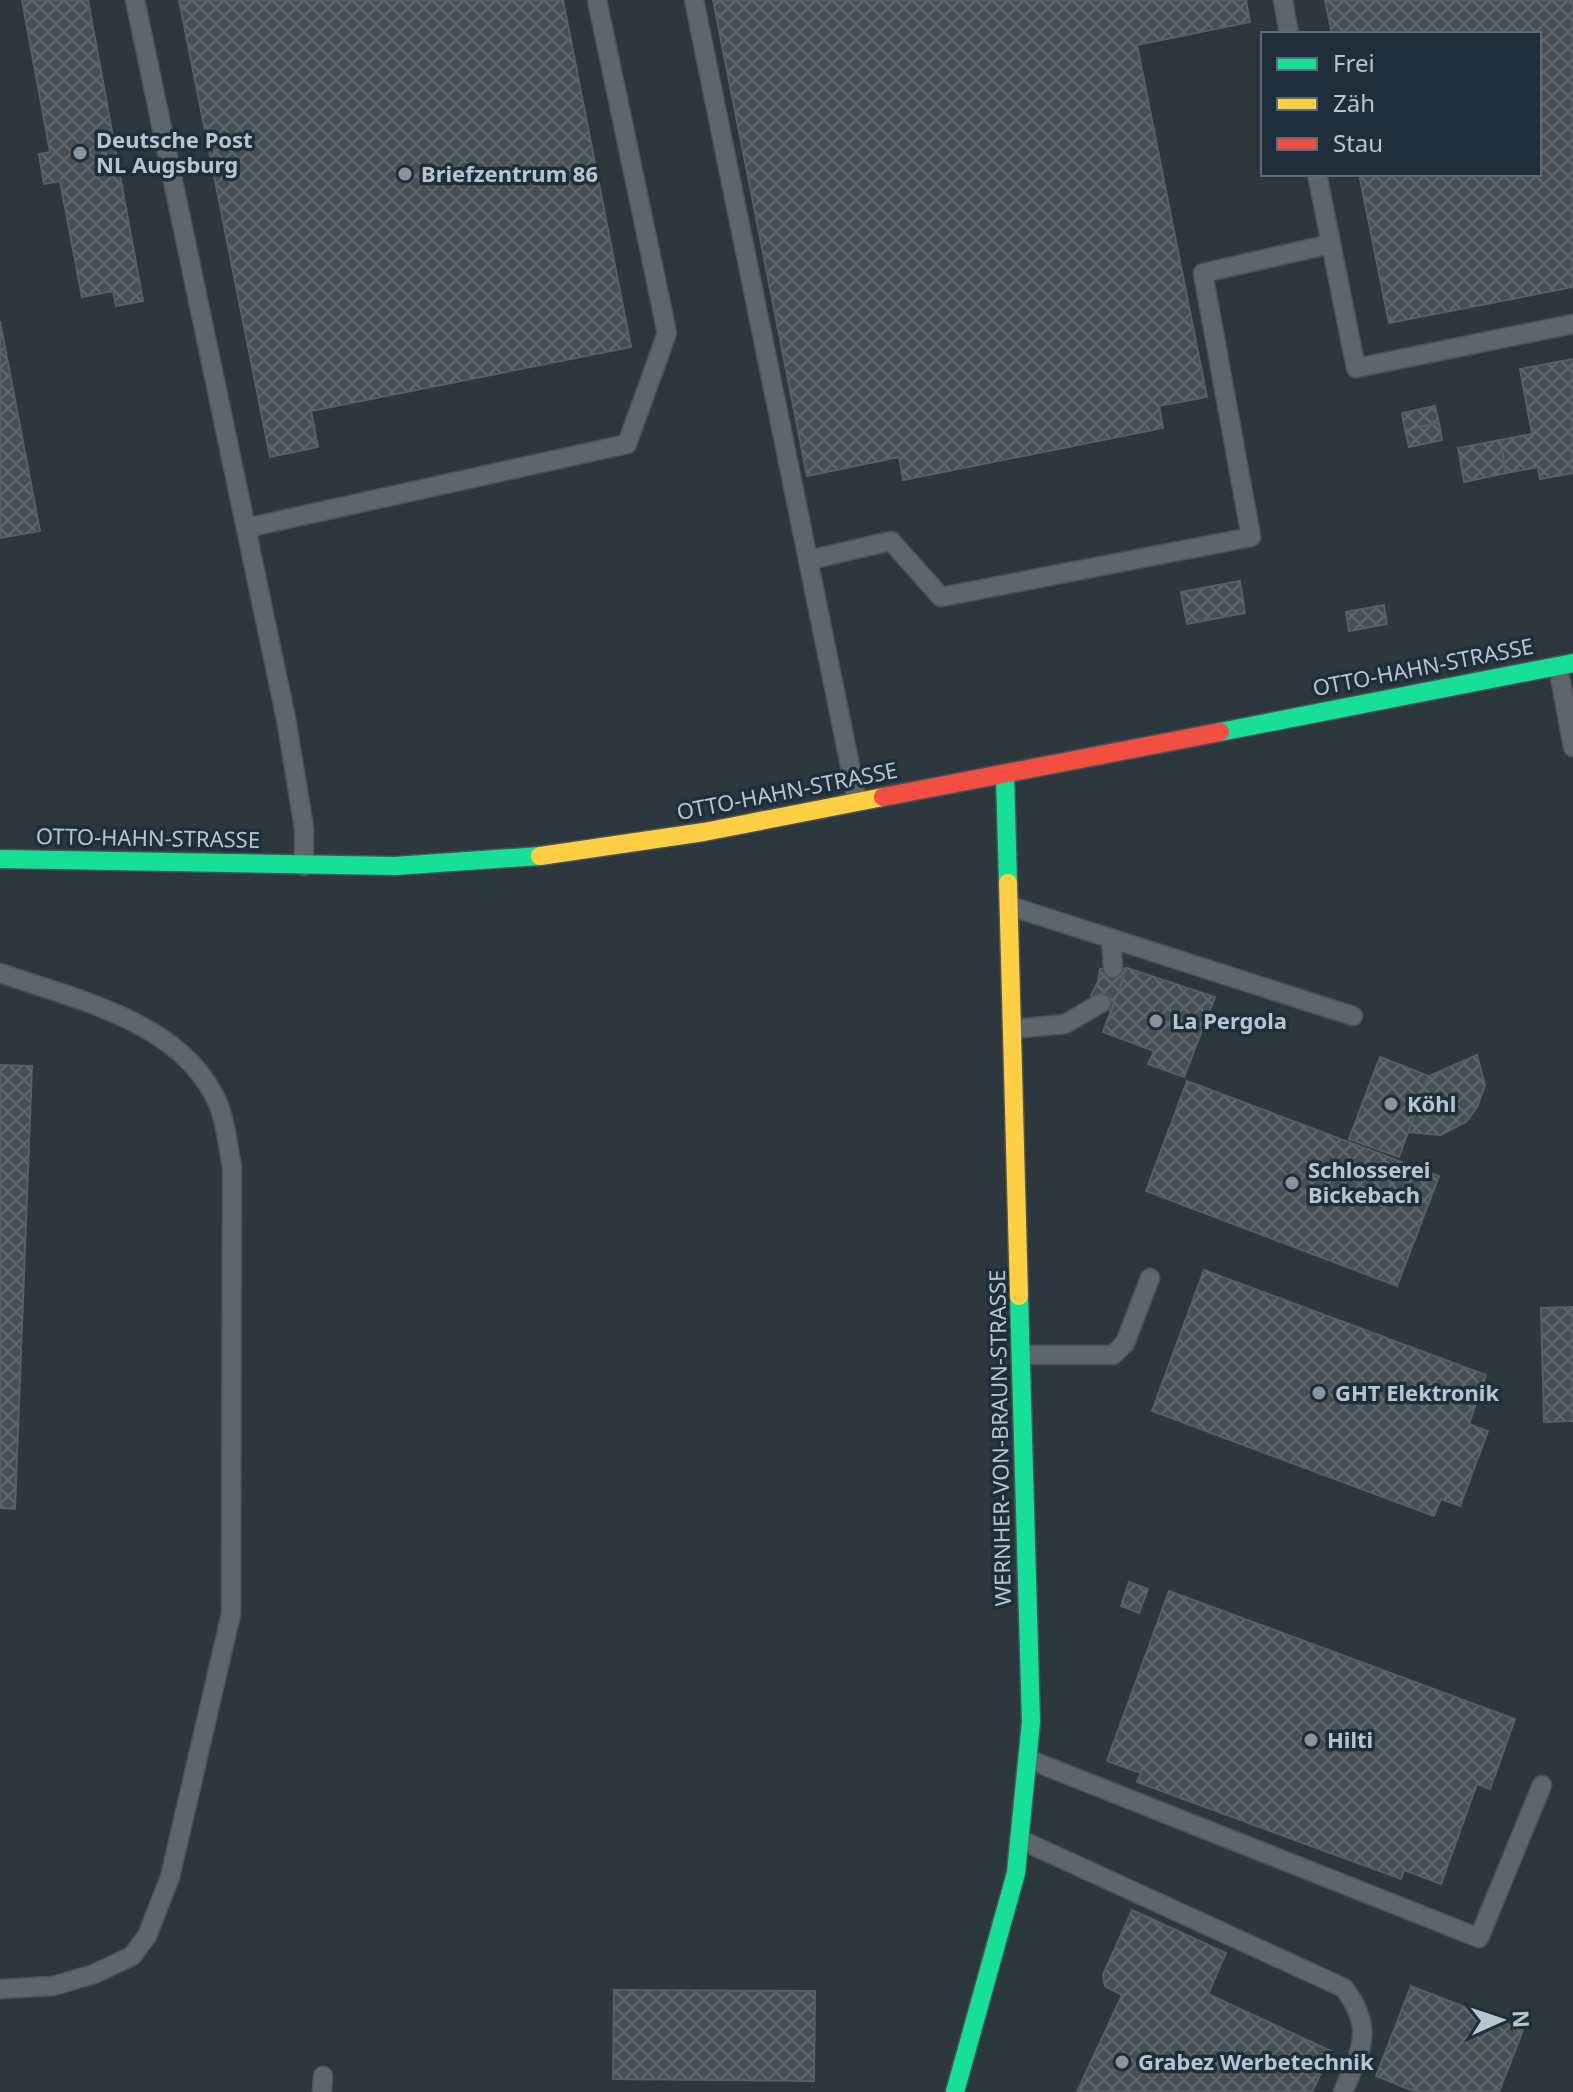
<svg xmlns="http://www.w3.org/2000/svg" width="1573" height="2092" viewBox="0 0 1573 2092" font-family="'Noto Sans',sans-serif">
  <defs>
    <pattern id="building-cross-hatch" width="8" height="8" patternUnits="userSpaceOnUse" patternTransform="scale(2)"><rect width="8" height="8" fill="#454f54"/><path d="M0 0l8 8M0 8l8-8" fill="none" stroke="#5e676b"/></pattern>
  </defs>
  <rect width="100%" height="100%" fill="#2d383e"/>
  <g fill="url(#building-cross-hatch)" stroke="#556065" stroke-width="2">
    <polygon points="22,0 88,0 143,301 116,306 113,291 82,297 60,181 44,184 39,154 50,152"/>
    <polygon points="179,0 563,0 631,347 311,411 318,447 270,457"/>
    <polygon points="713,0 1246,0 1250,22 1137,45 1207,397 1159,406 1163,428 903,480 899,457 807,476"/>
    <polygon points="1325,0 1573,0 1573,287 1389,323 1359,174 1539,174 1539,34 1332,34"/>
    <polygon points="0,321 40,531 0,538"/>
    <polygon points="1573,359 1573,473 1540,479 1538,467 1506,473 1500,440 1532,434 1520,369"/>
    <polygon points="1435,406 1439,423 1405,430 1402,413"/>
    <polygon points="1439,423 1442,440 1409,447 1405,430"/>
    <polygon points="1500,440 1506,473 1464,482 1458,448"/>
    <polygon points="1240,581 1245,613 1187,624 1181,592"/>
    <polygon points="1384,605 1387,624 1349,631 1346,612"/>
    <polygon points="1127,968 1215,997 1184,1077 1148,1064 1154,1051 1103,1032"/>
    <polygon points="1127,968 1111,1011 1091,995 1098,982 1100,969"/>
    <polygon points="1477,1055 1485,1085 1477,1107 1467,1121 1441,1135 1408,1132 1429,1076"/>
    <polygon points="1380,1057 1429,1076 1399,1157 1349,1139"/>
    <polygon points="0,1065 32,1066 15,1509 0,1508"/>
    <polygon points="1187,1081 1439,1176 1397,1286 1146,1191"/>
    <polygon points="1204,1270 1486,1375 1469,1424 1488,1431 1460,1506 1441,1499 1434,1516 1152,1411"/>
    <polygon points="1573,1307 1573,1421 1544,1422 1541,1308"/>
    <polygon points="1129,1582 1148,1589 1139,1613 1121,1606"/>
    <polygon points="1169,1591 1515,1719 1490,1789 1477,1784 1441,1884 1404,1870 1401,1879 1137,1782 1141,1773 1107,1761"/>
    <polygon points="1132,1910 1226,1953 1208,1994 1331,2051 1312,2092 1077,2092 1122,1995 1105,1986 1103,1975"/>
    <polygon points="1411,1986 1523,2030 1499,2092 1416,2092 1376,2076"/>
    <polygon points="614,1990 815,1991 814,2081 613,2079"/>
  </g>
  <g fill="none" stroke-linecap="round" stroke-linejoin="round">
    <g stroke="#4c5358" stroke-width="21">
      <g id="lane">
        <polyline points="135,0 286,719 304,828 304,866"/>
        <polyline points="694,0 857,800"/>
        <polyline points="1283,0 1289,34"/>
        <polyline points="1317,174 1356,368 1573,324"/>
        <polyline points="246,528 627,444 667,333 597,0"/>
        <polyline points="809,560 891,541 941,597 1251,537 1203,273 1331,244"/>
        <polyline points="1558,666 1573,747"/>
        <polyline points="1010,906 1353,1016"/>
        <polyline points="1111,938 1113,968"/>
        <path d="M0,973C77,1000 185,1022 219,1106C226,1124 228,1147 232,1166L231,1614L170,1877L147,1936L132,1956L94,1974L53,1986L0,1989"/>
        <polyline points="1013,1029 1065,1024 1101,1003"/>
        <polyline points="1021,1355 1113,1355 1125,1343 1150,1278"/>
        <polyline points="1028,1759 1479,1938 1542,1785"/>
        <path d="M1019,1839L1344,1988C1375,2030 1361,2049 1343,2092"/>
        <polyline points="322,2092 323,2076"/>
      </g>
    </g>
    <g stroke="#4c5358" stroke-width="21">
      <g id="fast">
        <polyline points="1220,732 1573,663"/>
        <polyline points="1005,774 1008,883"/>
        <polyline points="0,859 395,866 540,856"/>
        <polyline points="955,2092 1016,1873 1031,1722 1019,1296"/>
      </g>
    </g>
    <g stroke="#4c5358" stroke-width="21">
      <g id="slow">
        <polyline points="540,856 704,832 883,797"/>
        <polyline points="1008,883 1019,1296"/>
      </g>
    </g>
    <g stroke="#4c5358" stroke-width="21">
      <polyline id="jam" points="883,797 1220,732"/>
    </g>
    <use href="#lane" stroke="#5e666b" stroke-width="18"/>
    <use href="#fast" stroke="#16e098" stroke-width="18"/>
    <use href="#slow" stroke="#ffcf43" stroke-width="18"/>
    <use href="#jam" stroke="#f24e42" stroke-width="18"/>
  </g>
  <g fill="#87949c" stroke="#1e2f3b" stroke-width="3">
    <circle cx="80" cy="153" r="8"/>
    <circle cx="405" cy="174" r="8"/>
    <circle cx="1156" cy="1021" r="8"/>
    <circle cx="1391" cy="1104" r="8"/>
    <circle cx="1292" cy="1183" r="8"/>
    <circle cx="1319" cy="1393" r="8"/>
    <circle cx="1311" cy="1740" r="8"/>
    <circle cx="1122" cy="2062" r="8"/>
  </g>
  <g text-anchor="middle" stroke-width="7" stroke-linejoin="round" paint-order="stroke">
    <g font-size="22" font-weight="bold" fill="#b8c5ce" stroke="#1e2f3b" text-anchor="start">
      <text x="96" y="148">Deutsche Post<tspan x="96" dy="25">NL Augsburg</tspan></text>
      <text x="421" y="182">Briefzentrum 86</text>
      <text x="1172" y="1029">La Pergola</text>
      <text x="1407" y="1112">Köhl</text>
      <text x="1308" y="1178">Schlosserei<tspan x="1308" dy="25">Bickebach</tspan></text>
      <text x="1335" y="1401">GHT Elektronik</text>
      <text x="1327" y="1748">Hilti</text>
      <text x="1138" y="2070">Grabez Werbetechnik</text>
    </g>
    <g font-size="22" fill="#b8c5ce" stroke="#1e2f3b">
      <text transform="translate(1423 667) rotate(-11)" y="8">OTTO-HAHN-STRASSE</text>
      <text transform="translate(787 791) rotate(-11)" y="8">OTTO-HAHN-STRASSE</text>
      <text transform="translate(148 838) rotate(1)" y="8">OTTO-HAHN-STRASSE</text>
      <text transform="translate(1000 1438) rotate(-91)" y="8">WERNHER-VON-BRAUN-STRASSE</text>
    </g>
  </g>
  <rect x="1261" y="32" width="280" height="144" fill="#1e2f3b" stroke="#5c6b76" stroke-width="2"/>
  <rect x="1277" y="58" width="40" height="12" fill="#16e098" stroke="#5c6b76" stroke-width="2"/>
  <text x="1333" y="72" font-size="24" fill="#b8c5ce">Frei</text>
  <rect x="1277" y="98" width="40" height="12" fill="#ffcf43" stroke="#5c6b76" stroke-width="2"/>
  <text x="1333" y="112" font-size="24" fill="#b8c5ce">Zäh</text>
  <rect x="1277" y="138" width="40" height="12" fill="#f24e42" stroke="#5c6b76" stroke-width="2"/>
  <text x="1333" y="152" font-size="24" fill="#b8c5ce">Stau</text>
  <g transform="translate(1501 2020) rotate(87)" stroke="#1e2f3b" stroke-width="6" paint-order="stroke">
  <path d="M0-6L14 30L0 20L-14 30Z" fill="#b8c5ce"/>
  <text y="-12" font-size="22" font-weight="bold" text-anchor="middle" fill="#b8c5ce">N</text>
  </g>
</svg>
